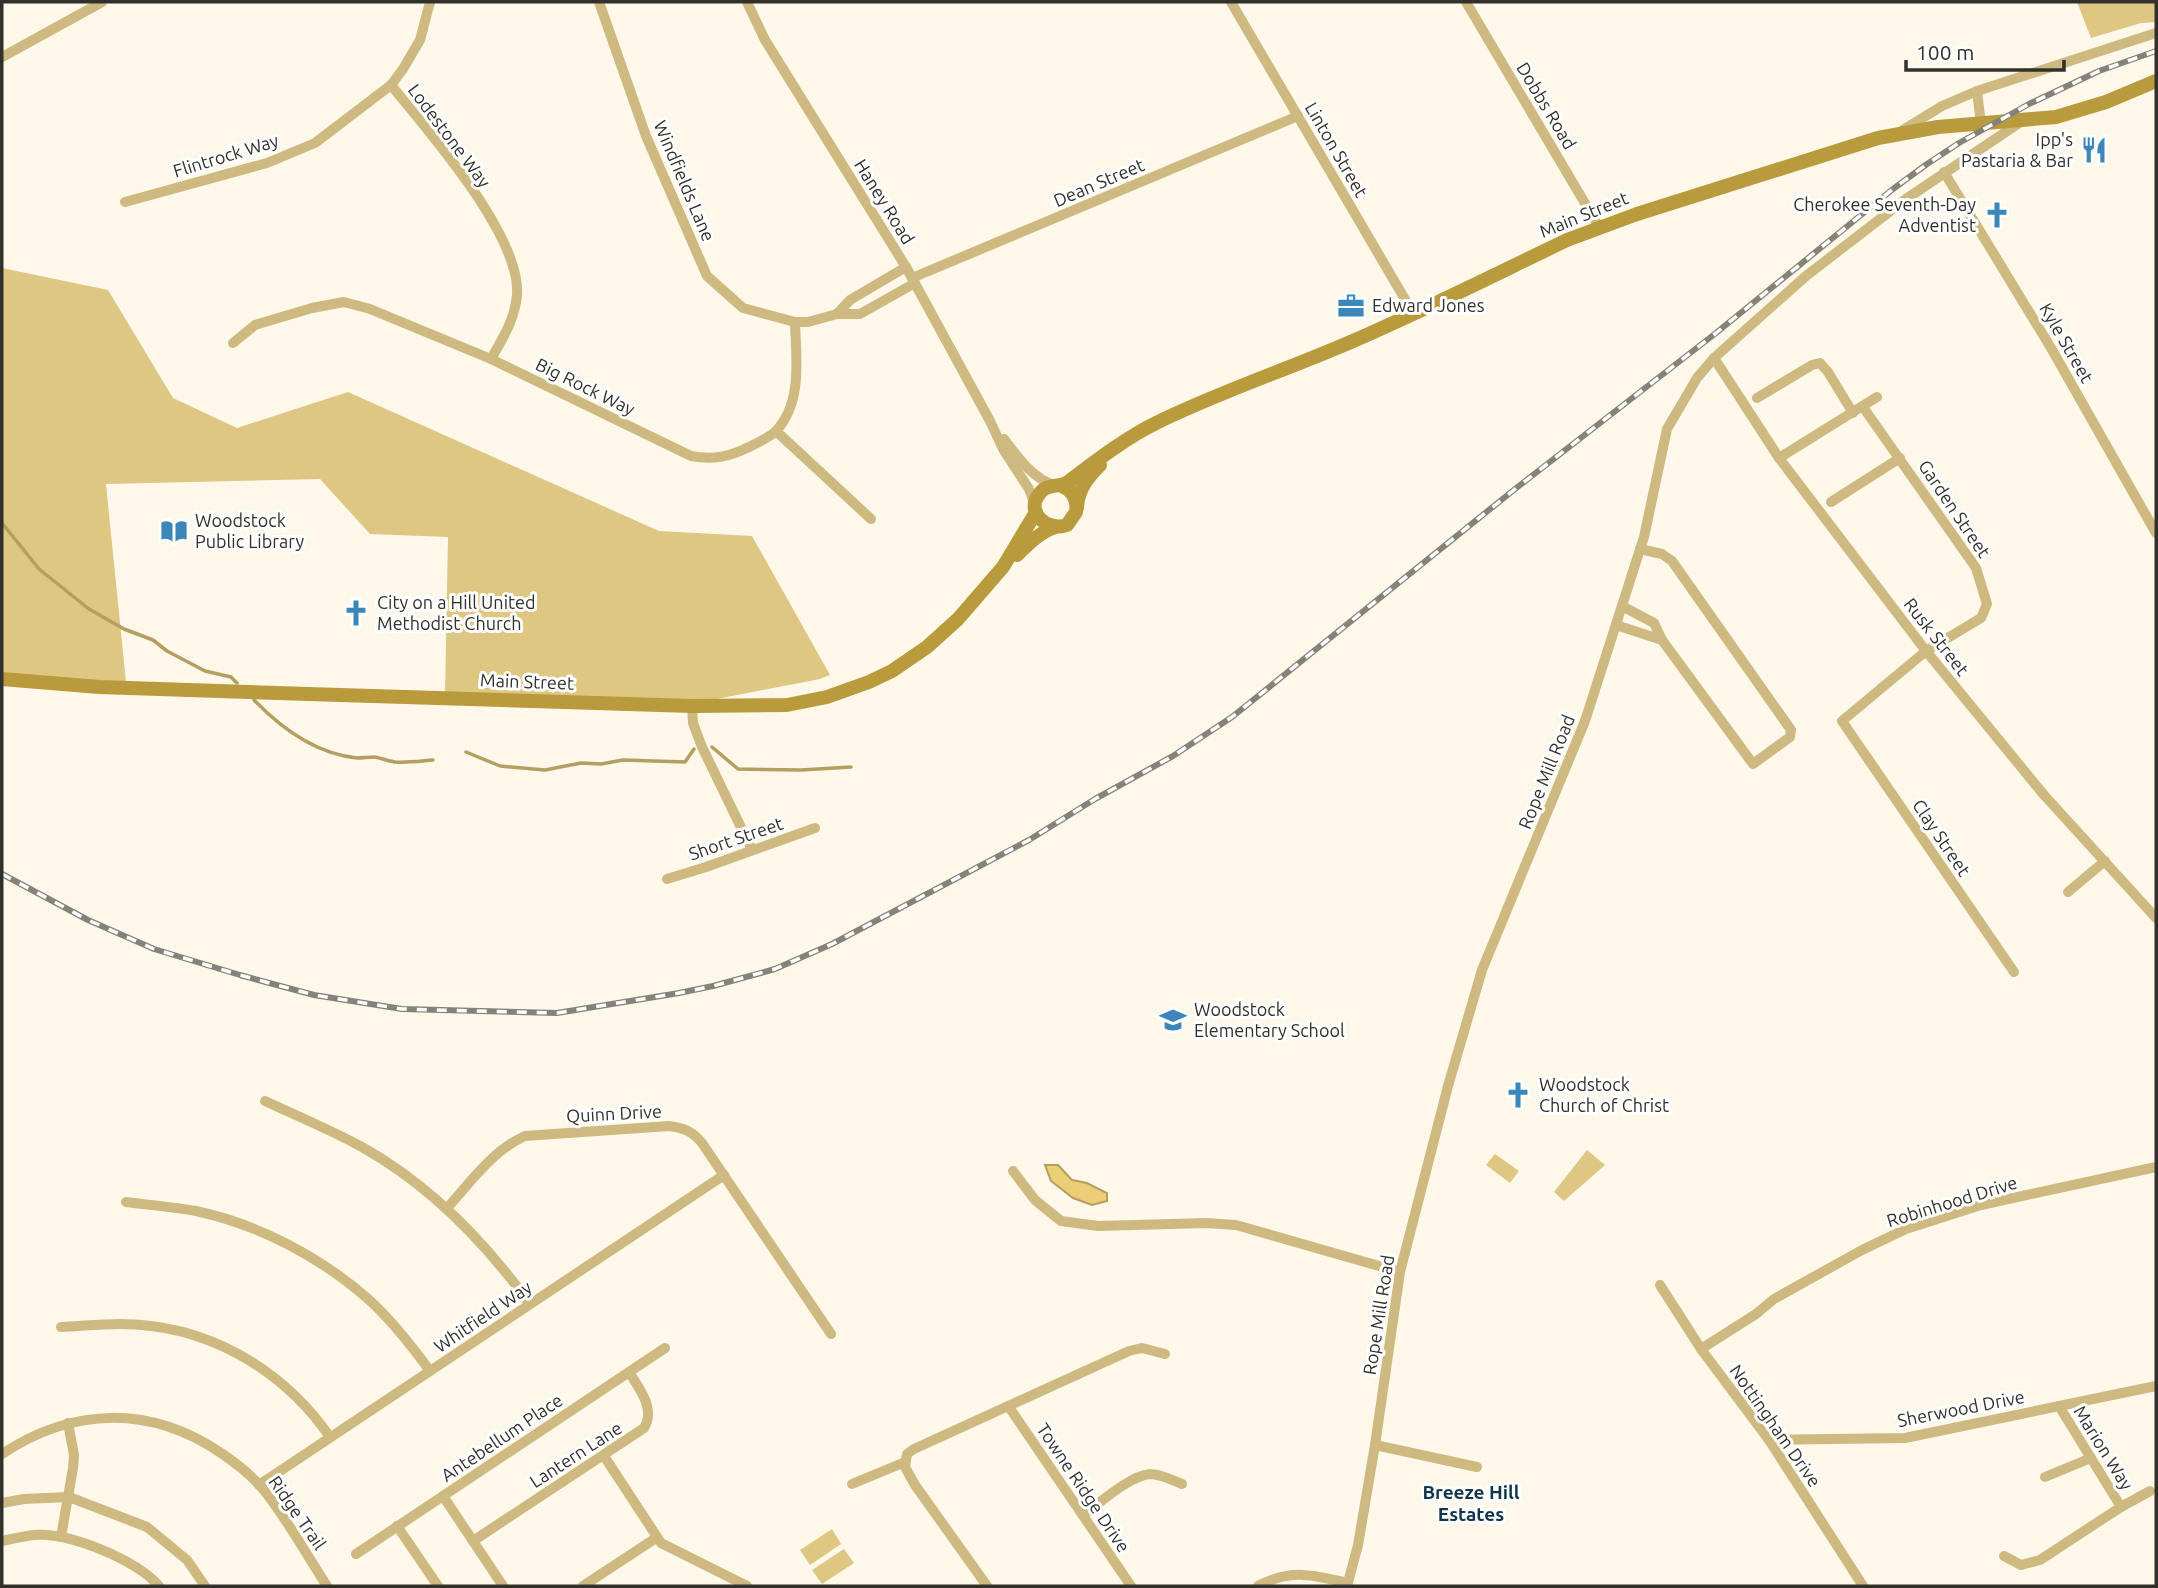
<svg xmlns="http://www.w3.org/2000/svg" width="2158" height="1588" viewBox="0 0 2158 1588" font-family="Ubuntu,sans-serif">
  <rect width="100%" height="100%" fill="#fdf8e9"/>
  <g fill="#dec683">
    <polygon points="2077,2 2156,2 2156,22 2141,23 2091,38"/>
    <polygon points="2,268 108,290 173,398 237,428 348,392 659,531 752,536 830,675 820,679 696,703 445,695 448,537 370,534 320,479 106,484 126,682 2,682"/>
    <polygon points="1587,1150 1605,1165 1564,1201 1554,1192"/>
    <polygon points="1495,1154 1519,1171 1510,1183 1486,1165"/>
    <polygon points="832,1529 841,1544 810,1565 800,1550"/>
    <polygon points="844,1549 854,1563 822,1584 812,1570"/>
  </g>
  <polygon fill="#ecce76" stroke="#b49f60" stroke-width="2" points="1045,1165 1058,1165 1072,1180 1087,1183 1107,1193 1107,1201 1092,1205 1073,1198 1051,1181"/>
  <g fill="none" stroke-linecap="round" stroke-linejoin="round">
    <g stroke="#b49f60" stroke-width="3.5">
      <polyline points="2,523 39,569 89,609 124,629 153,640 167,651 205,671 231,677 237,683"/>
      <path d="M254,700C281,728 317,754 357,758C363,758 368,757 374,757C381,758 388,761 395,762C407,763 421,761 433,760"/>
      <polyline points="712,747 738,769 801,770 851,767"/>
      <polyline points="466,752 500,766 545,770 581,763 601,764 623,760 685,762 694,749"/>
    </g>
    <g stroke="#ceba81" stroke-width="10">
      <polyline points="599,2 646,136 707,276 743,308 795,322 808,322 837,314"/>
      <polyline points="747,2 765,40 906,267 990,421 1003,449 1029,489 1035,505"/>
      <polyline points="1231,2 1413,313"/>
      <polyline points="1466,2 1599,227"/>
      <polyline points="2,57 102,2"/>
      <path d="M391,85C428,131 521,235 517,295C515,319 503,338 491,359"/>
      <polyline points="1977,91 1981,124"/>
      <polyline points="1903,130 1942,106 1977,91 2156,33"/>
      <polyline points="1944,172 2051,348 2156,533"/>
      <polyline points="125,202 267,163 315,143 391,85 403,69 420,40 430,2"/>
      <polyline points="906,267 850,300 837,314 860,314 915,283"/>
      <polyline points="912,278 1298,116"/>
      <path d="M233,343L255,325L312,308L344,302L370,309L491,359L691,456C713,460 729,457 749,447C757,443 770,437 776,431C803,402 796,357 795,322"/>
      <polyline points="1714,358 1779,458 1926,651 2044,795 2156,918"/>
      <polyline points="1757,398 1812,365 1820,363 1828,372 1853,413"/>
      <polyline points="1863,407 1976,568 1987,604 1981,618 1926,651 1842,721 2014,972"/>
      <polyline points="776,431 871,519"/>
      <path d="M1004,439C1018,457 1032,478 1054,485"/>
      <polyline points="1779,458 1877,397"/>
      <polyline points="1831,502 1900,458"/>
      <polyline points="1640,549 1662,554 1672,561 1791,730 1790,737 1753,764 1662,640"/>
      <polyline points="1616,625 1662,640 1654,623 1622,606"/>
      <polyline points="692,706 693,723 702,747 752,850"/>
      <polyline points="667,879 706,867 815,828"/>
      <polyline points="2068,892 2105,861"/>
      <path d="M265,1101C297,1116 331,1130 362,1147C430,1185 485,1242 530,1304"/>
      <polyline points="1013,1171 1035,1200 1061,1221 1098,1226 1206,1223 1236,1225 1400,1272"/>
      <path d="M126,1202C149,1205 173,1207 196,1211C257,1224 319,1256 367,1298C391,1319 411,1345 430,1371"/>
      <path d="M447,1208C470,1183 493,1150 525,1136L669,1126C684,1128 692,1131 702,1143L831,1334"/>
      <polyline points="1660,1285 1701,1349 1769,1440 1863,1586"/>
      <path d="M61,1327C81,1326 101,1324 120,1324C206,1324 282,1368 330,1437"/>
      <polyline points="1701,1349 1756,1314 1774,1299 1862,1250 1906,1229 1981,1205 2156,1167"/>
      <polyline points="2059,1406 2121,1507"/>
      <polyline points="1009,1407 1131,1586"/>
      <polyline points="1769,1440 1905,1438 2156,1386"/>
      <polyline points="1375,1445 1477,1467"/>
      <path d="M2,1454C73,1407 150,1405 221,1453C236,1463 251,1475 262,1488C285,1515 307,1556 327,1586"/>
      <polyline points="604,1456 661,1543 747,1586"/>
      <polyline points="2045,1477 2091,1458"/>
      <polyline points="852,1484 905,1462"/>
      <polyline points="259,1485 724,1175"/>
      <polyline points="443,1496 503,1586"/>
      <polyline points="2,1503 24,1499 69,1497 147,1527 187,1560 205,1586"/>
      <path d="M1083,1515C1100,1503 1129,1476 1150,1474C1161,1474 1172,1480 1182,1484"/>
      <polyline points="397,1526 438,1586"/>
      <polyline points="61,1537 73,1468 74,1455 68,1423"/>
      <path d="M2,1541C12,1539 24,1536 34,1535C70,1532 136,1560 159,1586"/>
      <path d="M473,1541L644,1428C656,1409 639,1388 629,1372"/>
      <polyline points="356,1554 665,1348"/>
      <polyline points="2004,1556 2021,1565 2040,1560 2121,1507 2150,1491"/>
      <polyline points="583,1586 656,1538"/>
      <polyline points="987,1586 915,1485 905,1467 907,1454 914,1449 1129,1351 1142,1348 1165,1354"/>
      <path d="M1258,1586C1292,1568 1312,1575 1348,1583"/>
      <polyline points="1347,1586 1358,1545 1375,1445 1400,1272 1448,1086 1482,970 1585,721 1644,537 1667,429 1697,378 1714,358 1806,276 1906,199 2022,121"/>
    </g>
    <g stroke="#b99a3c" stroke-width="14">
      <path d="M1062,486C1074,491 1078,500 1076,512L1067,525C1047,532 1024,512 1040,493C1048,483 1059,488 1068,482C1096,461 1124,439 1156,423C1217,393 1283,371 1346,344C1421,312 1494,275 1567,240L1637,214L1878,138L1938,127L2056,117L2106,102L2156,81"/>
      <path d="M1077,507C1078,489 1088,477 1100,465"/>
      <path d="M1017,555C1029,543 1039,533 1055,527"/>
      <polyline points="2,679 99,687 340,695 692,706 787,705 827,697 869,682 892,671 927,647 958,619 1003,567 1036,512"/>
    </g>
    <g stroke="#858279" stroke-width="6">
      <polyline id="rail" points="2,874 88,920 154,949 240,975 314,995 402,1009 557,1013 679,993 713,986 775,969 832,944 1029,840 1095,799 1173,756 1232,717 1515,489 1716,333 1893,189 1927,164 1959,143 2029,104 2099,71 2156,51"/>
    </g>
    <use href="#rail" stroke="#fff" stroke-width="3.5" stroke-dasharray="10" stroke-linecap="butt"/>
  </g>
  <defs>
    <g id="restaurant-bare" transform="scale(2.1)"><path d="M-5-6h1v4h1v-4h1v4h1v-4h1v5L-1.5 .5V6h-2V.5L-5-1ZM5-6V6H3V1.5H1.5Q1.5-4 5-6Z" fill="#3b87ba" stroke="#fff" stroke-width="2.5" paint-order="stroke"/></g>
    <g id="church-bare" transform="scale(2.1)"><path d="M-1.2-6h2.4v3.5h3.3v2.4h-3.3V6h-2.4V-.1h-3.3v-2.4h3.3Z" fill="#3b87ba" stroke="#fff" stroke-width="2.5" paint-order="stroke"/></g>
    <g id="office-bare" transform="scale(2.1)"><path d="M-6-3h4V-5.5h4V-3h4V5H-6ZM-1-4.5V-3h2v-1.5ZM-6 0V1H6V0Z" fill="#3b87ba" stroke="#fff" stroke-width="2.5" paint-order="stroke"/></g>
    <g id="library-bare" transform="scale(2.1)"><path d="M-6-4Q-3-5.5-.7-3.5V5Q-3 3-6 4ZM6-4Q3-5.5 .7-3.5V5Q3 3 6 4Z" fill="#3b87ba" stroke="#fff" stroke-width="2.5" paint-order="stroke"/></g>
    <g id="school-bare" transform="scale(2.1)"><path d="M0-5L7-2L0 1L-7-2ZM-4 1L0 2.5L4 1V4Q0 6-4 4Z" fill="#3b87ba" stroke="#fff" stroke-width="2.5" paint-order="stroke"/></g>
  </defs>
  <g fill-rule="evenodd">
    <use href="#restaurant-bare" x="2094" y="150"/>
    <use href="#church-bare" x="1997" y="215"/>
    <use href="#office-bare" x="1351" y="306"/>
    <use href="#library-bare" x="174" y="531"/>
    <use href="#church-bare" x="356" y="613"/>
    <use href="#school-bare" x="1173" y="1020"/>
    <use href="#church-bare" x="1518" y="1095"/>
  </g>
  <g text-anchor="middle" stroke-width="6" stroke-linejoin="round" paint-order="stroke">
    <g font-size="18" fill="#32302b" stroke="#fff">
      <text transform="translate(1546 106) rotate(59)" y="6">Dobbs Road</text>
      <text transform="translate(449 136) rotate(53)" y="6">Lodestone Way</text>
      <text transform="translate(1336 150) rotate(60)" y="6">Linton Street</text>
      <text transform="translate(226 156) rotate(-17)" y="6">Flintrock Way</text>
      <text transform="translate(684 181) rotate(67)" y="6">Windfields Lane</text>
      <text transform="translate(1099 183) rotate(-23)" y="6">Dean Street</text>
      <text transform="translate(884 202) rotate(58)" y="6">Haney Road</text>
      <text transform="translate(1584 215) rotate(-22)" y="6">Main Street</text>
      <text transform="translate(2066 343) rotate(60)" y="6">Kyle Street</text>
      <text transform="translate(585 387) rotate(26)" y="6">Big Rock Way</text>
      <text transform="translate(1954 509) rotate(56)" y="6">Garden Street</text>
      <text transform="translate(1936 637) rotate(52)" y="6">Rusk Street</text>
      <text transform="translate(527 682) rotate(2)" y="6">Main Street</text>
      <text transform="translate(1547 772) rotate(-68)" y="6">Rope Mill Road</text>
      <text transform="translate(1941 838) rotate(56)" y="6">Clay Street</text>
      <text transform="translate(736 839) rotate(-19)" y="6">Short Street</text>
      <text transform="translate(614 1114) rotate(-3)" y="6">Quinn Drive</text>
      <text transform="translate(1952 1202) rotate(-17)" y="6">Robinhood Drive</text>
      <text transform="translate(1379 1315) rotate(-81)" y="6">Rope Mill Road</text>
      <text transform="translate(483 1317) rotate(-34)" y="6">Whitfield Way</text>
      <text transform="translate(1961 1409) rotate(-11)" y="6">Sherwood Drive</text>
      <text transform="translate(1775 1426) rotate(55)" y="6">Nottingham Drive</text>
      <text transform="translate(502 1438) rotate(-34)" y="6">Antebellum Place</text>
      <text transform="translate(2103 1448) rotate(58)" y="6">Marion Way</text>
      <text transform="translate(576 1455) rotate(-33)" y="6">Lantern Lane</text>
      <text transform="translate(1083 1488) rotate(56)" y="6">Towne Ridge Drive</text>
      <text transform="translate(297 1513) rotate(55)" y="6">Ridge Trail</text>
    </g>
    <g font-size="18" fill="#32302b" stroke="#fff" text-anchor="start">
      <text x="2073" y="146" text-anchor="end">Ipp's<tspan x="2073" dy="21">Pastaria &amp; Bar</tspan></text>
      <text x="1976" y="211" text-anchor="end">Cherokee Seventh-Day<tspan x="1976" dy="21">Adventist</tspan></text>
      <text x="1372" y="312">Edward Jones</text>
      <text x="195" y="527">Woodstock<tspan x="195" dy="21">Public Library</tspan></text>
      <text x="377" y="609">City on a Hill United<tspan x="377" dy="21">Methodist Church</tspan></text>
      <text x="1194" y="1016">Woodstock<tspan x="1194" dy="21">Elementary School</tspan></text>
      <text x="1539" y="1091">Woodstock<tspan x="1539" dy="21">Church of Christ</tspan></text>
    </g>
    <g font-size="19" font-weight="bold" fill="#10354d" stroke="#fff">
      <text x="1471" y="1499">Breeze Hill<tspan x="1471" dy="22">Estates</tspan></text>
    </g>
  </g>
  <rect width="2158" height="1588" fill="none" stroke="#32302b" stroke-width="7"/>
  <path d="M1906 60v10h158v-10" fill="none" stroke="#32302b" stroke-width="3.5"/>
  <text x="1916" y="60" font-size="21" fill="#32302b" stroke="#ffffff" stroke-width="5" paint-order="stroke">100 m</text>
</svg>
